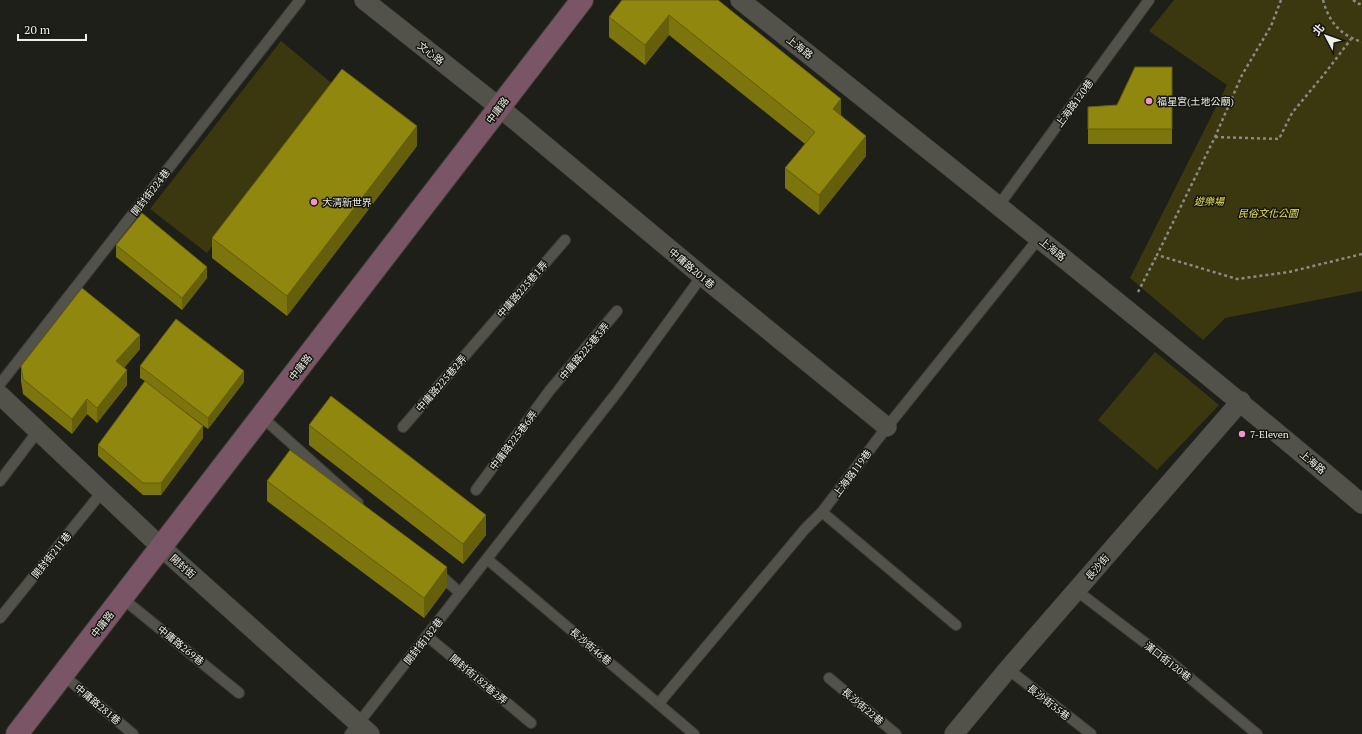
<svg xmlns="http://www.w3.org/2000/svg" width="1362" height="734" viewBox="0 0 1362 734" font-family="'PT Serif','Noto Sans TC',serif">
  <rect width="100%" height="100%" fill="#1f1f19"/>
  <g fill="#3b3810">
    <polygon points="1174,0 1362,0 1362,291 1225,318 1203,340 1130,278 1227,85 1149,31"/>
    <polygon points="281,41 335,86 207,253 150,209"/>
    <polygon points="1155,352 1219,405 1157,470 1098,420"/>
  </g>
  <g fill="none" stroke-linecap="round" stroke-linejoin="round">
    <g stroke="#3b3b37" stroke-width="12">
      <g id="lane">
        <polyline points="999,205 1149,0"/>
        <polyline points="0,384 300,0"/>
        <polyline points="262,417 358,503"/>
        <polyline points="403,427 565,240"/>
        <polyline points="0,481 38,431"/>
        <polyline points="476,490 550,390 617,311"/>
        <polyline points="822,512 956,625"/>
        <polyline points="487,559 694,734"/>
        <polyline points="438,573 460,593"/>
        <polyline points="1077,591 1173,664 1257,734"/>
        <polyline points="122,598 239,693"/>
        <polyline points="0,618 102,492"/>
        <polyline points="427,636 531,723"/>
        <polyline points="1008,669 1091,734"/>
        <polyline points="63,675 133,734"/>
        <polyline points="829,678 896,734"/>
        <polyline points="659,703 805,529 822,512 887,427 1039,238"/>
        <polyline points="350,734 618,391 702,276"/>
      </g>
    </g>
    <g stroke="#3b3b37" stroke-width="20">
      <g id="street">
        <polyline points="364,0 499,107 702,276 887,427"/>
        <path d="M740,0C949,166 1158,332 1362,504"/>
        <polyline points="0,395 161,547 370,734"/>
        <polyline points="954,734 1008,669 1241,401"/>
      </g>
    </g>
    <g stroke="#3b3b37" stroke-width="24">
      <polyline id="secondary" points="17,734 582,0"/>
    </g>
    <g stroke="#8b8b86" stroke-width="2.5" stroke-dasharray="3 3" stroke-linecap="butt">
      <polyline points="1281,0 1271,26 1242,75 1215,137 1157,255 1237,279 1289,272 1362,254"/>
      <path d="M1323,0C1329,22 1340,35 1362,42"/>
      <polyline points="1353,0 1359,4 1362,3"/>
      <polyline points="1215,137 1279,139 1292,113 1326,72 1351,39"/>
      <polyline points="1138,292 1157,255"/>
    </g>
    <use href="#lane" stroke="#52514a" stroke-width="10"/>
    <use href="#street" stroke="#52514a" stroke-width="19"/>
    <use href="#secondary" stroke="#795566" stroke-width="22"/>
  </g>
  <g fill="#7c740c">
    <polygon points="718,0 841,116 866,156 819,215 785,188 785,168 805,144 669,35 645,65 609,37 609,17"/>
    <polygon points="1172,67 1172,144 1088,144 1088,107 1117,105"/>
    <polygon points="417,146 287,316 212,258 212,238"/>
    <polygon points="116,245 207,278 182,310 116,257"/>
    <polygon points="140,349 124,368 127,385 97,423 87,414 72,434 23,394 21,381 21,366"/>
    <polygon points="140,366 244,382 208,429 168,399 203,438 161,495 143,495 98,456 98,445 145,381 140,378"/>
    <polygon points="309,425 486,535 463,564 309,445"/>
    <polygon points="267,481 447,587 424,618 267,501"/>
  </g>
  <g fill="#655e0a">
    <polygon points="669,15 669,35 645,65 645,45"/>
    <polygon points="841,99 841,119 833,109"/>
    <polygon points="417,126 417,146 287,316 287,296"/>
    <polygon points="866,136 866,156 819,215 819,195"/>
    <polygon points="207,267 207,278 182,310 182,298"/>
    <polygon points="140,335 140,349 116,376 116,361"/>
    <polygon points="127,370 127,385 97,423 97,408"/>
    <polygon points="244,371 244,382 208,429 208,418"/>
    <polygon points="87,399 87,414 72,434 72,419"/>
    <polygon points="203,426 203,438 161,495 161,483"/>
    <polygon points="486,515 486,535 463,564 463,544"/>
    <polygon points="447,567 447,587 424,618 424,598"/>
  </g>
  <g fill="#90870e" stroke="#655e0a">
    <polygon points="622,0 718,0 841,99 833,109 866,136 819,195 785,168 815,132 669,15 645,45 609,17"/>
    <polygon points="1135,67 1172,67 1172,129 1088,129 1088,107 1117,105"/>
    <polygon points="342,69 417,126 287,296 212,238"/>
    <polygon points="142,213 207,267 182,298 116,245"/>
    <polygon points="82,288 140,335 116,361 127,370 97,408 87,399 72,419 23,379 21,366"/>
    <polygon points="176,319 244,371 208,418 140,366"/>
    <polygon points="145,381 203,426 161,483 143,483 98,445"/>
    <polygon points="331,396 486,515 463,544 309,425"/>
    <polygon points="290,450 447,567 424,598 267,481"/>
  </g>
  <g fill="#f790ce" stroke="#161610" stroke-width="1.5">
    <circle cx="1149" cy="101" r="4"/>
    <circle cx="314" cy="202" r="4"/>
    <circle cx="1242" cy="434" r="4"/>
  </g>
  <g text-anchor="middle" stroke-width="3" stroke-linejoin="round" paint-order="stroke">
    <g font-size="10" fill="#eeeeea" stroke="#161610">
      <text transform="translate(800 47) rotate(38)" y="4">上海路</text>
      <text transform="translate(431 53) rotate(38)" y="4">文心路</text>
      <text transform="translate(1074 103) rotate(-54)" y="4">上海路120巷</text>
      <text transform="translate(497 110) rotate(-53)" y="4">中庸路</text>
      <text transform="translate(150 192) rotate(-52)" y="4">開封街224巷</text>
      <text transform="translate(1053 249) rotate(39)" y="4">上海路</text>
      <text transform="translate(692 268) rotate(40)" y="4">中庸路201巷</text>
      <text transform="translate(522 289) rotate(-49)" y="4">中庸路225巷1弄</text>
      <text transform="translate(584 351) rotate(-50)" y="4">中庸路225巷3弄</text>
      <text transform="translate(300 367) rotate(-52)" y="4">中庸路</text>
      <text transform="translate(441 383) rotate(-49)" y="4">中庸路225巷2弄</text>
      <text transform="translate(513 440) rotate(-53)" y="4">中庸路225巷6弄</text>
      <text transform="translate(1313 462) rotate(40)" y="4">上海路</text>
      <text transform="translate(852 473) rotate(-53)" y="4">上海路119巷</text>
      <text transform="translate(51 555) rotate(-51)" y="4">開封街211巷</text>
      <text transform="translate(183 566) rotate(42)" y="4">開封街</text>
      <text transform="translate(1097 567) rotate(-49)" y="4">長沙街</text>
      <text transform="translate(102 624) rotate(-52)" y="4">中庸路</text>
      <text transform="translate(423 641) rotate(-52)" y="4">開封街182巷</text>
      <text transform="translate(181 645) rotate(39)" y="4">中庸路269巷</text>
      <text transform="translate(591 646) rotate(40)" y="4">長沙街46巷</text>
      <text transform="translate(1168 661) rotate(38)" y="4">漢口街120巷</text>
      <text transform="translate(479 679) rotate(40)" y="4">開封街182巷2弄</text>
      <text transform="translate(1049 702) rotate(38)" y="4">長沙街35巷</text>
      <text transform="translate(98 704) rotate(40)" y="4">中庸路281巷</text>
      <text transform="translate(863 706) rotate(40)" y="4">長沙街22巷</text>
    </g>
    <g font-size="10" fill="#eeeeea" stroke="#161610" text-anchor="start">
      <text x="1157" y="105">福星宮(土地公廟)</text>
      <text x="322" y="206">大清新世界</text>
      <text x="1250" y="438">7-Eleven</text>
    </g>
    <g font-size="10" font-style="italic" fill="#eee359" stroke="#161610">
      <text x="1209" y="205">遊樂場</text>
      <text x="1268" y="217">民俗文化公園</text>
    </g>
  </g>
  <g transform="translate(1326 36) rotate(311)" stroke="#161610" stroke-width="3" paint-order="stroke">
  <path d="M0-3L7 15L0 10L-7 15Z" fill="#eeeeea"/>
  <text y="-6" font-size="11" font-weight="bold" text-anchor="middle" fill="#eeeeea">北</text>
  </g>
  <path d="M18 34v6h68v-6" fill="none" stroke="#eeeeea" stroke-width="2"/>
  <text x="24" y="34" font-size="12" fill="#eeeeea" stroke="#161610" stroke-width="3" paint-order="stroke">20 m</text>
</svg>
